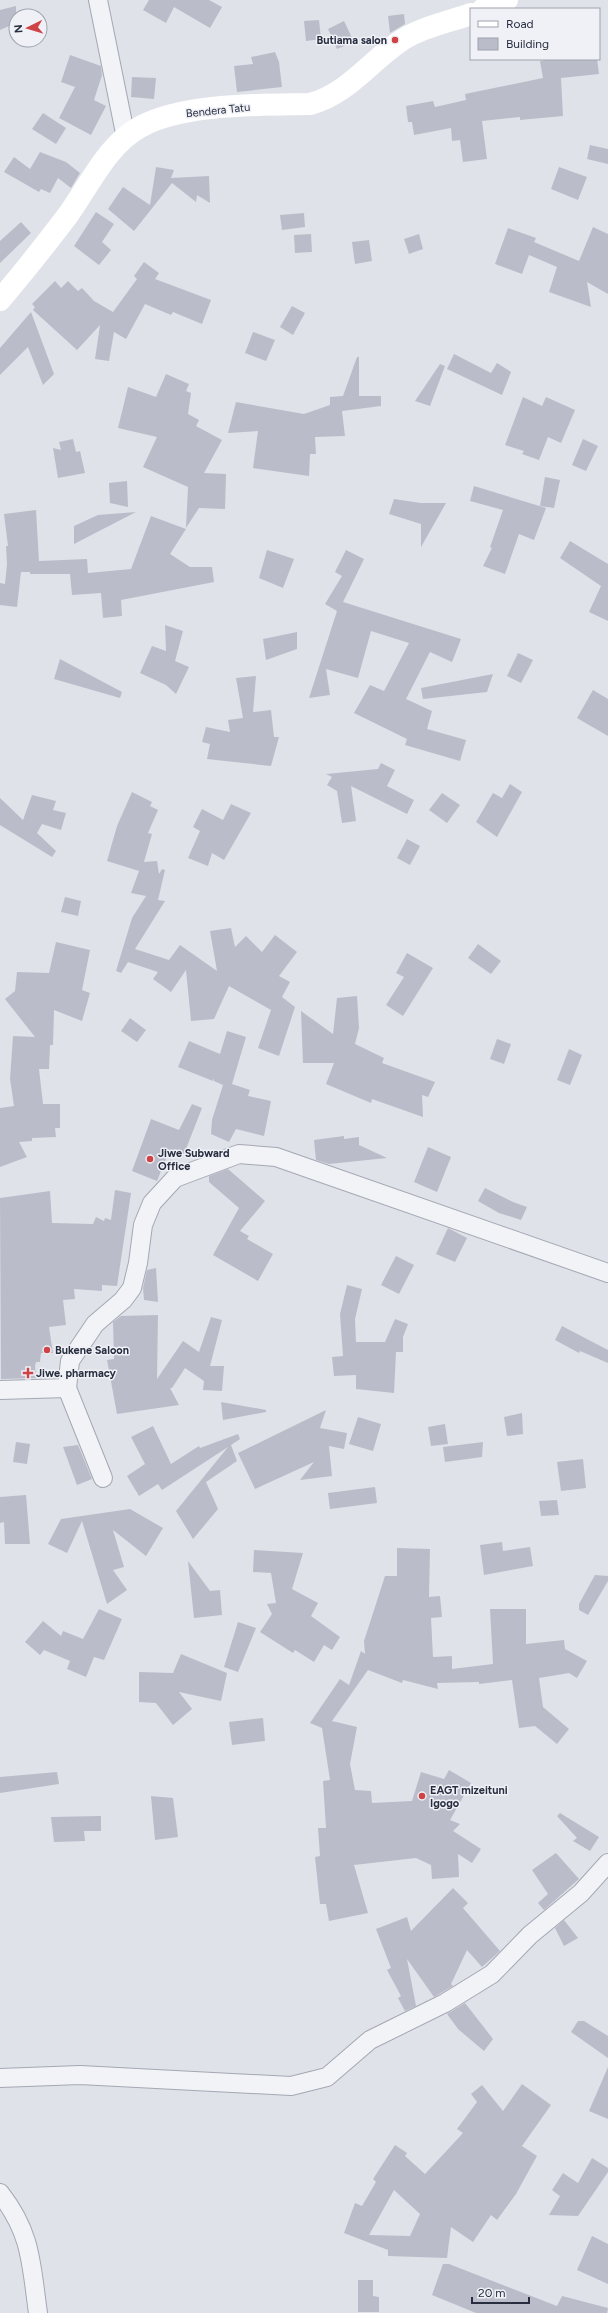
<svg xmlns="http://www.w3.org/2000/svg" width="608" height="2313" viewBox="0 0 608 2313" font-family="Figtree,sans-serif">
  <rect width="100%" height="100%" fill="#dfe2e9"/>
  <g fill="#babdc9" fill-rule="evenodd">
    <polygon points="149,0 209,0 222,7 210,28 174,7 166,23 143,10"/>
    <polygon points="16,6 16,23 0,30 0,10"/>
    <polygon points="404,14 405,24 390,33 388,16"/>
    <polygon points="319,20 321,39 306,41 304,21"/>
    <polygon points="344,21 354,42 337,49 328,29"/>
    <polygon points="275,52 279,62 282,87 237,92 234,66 253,64 251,57"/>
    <polygon points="70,55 101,66 102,75 94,100 106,106 91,135 59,118 75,87 61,82"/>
    <polygon points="551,59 597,59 599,74 561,78 563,116 520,120 520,117 482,121 487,159 463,162 460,140 452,141 451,128 414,135 412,122 408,122 406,106 433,101 435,107 466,100 465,94 543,78 540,61"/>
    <polygon points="132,77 156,78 154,99 131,97"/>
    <polygon points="43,113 66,128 56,144 32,129"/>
    <polygon points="590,145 608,149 608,164 587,159"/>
    <polygon points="40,152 66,162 80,173 71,188 58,178 50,193 41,189 39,192 4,172 14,157 30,169"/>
    <polygon points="156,167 174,170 171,178 209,176 210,203 197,195 196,202 172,183 134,231 108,209 123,187 150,205"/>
    <polygon points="559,167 587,177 578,200 551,189"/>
    <polygon points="96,212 114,224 102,242 111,250 99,265 74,246"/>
    <polygon points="304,213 305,227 282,230 280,215"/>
    <polygon points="21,222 31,233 0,263 0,241"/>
    <polygon points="593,227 608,234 608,294 587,282 591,307 549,292 557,267 529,255 522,274 495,264 508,228 536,238 534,242 579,261"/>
    <polygon points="311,234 312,252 295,253 294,235"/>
    <polygon points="419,234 423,249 409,254 404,239"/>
    <polygon points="369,240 372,261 355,264 352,242"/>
    <polygon points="144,262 159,273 155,279 211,300 202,324 173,312 171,315 145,304 126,339 114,332 109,361 95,359 100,325 77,350 33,310 35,307 32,304 55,281 61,288 68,281 78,291 82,288 94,301 113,312 137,279 134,276"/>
    <polygon points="292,306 305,313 293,335 280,327"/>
    <polygon points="31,312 54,374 43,385 28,347 0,375 0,348"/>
    <polygon points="253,332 275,340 266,361 245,353"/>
    <polygon points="454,354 491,373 497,363 511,372 502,395 447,369"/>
    <polygon points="357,357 359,357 359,396 381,396 381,406 342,411 345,436 315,437 316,454 310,454 309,476 253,468 258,431 228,433 236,402 304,414 330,405 330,397 343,396"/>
    <polygon points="440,364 445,366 430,406 415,401"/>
    <polygon points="166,374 189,384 186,391 191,393 188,414 199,420 196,426 222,440 204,473 226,474 225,509 199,508 186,528 188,487 143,467 157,437 118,428 128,387 156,397"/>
    <polygon points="523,397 542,406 546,397 575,410 561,443 548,437 539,460 522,454 524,451 505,445"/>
    <polygon points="73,439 76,452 80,451 85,473 58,478 53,448 61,450 59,442"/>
    <polygon points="583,439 598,446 586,471 572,465"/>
    <polygon points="545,477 560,480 554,508 540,506"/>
    <polygon points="127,481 128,507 110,503 109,483"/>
    <polygon points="474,486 546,508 534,540 519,534 505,574 483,566 492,548 490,547 503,510 470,501"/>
    <polygon points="394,499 421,503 446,503 421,547 421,524 389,514"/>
    <polygon points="36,510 39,561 87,559 88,573 131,569 151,516 186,529 170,554 190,567 212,567 214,582 121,600 122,616 103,618 101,593 72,595 70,574 30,574 30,572 21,572 17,607 0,605 0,583 5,584 7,564 6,546 8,546 4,514"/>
    <polygon points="136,512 74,544 74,526 98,515"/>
    <polygon points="570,541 608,564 608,621 589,612 601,586 560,558"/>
    <polygon points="267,550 294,559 283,588 259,578"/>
    <polygon points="346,550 364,559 343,602 461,639 452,662 430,652 406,699 432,711 427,729 466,740 460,761 405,745 407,739 354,713 370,685 384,691 409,643 371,631 358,678 326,669 330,695 309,698 337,611 325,604 342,576 335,572"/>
    <polygon points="165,625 183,631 175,661 189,667 176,694 166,685 140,673 152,646 166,651"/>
    <polygon points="297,632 297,649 266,660 263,639"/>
    <polygon points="518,653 533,660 521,683 507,676"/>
    <polygon points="60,659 122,692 120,698 54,679"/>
    <polygon points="493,674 487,692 423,699 421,688"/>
    <polygon points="256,676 253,712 271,710 274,737 279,737 271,766 207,759 210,744 202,742 206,727 230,732 228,720 243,718 236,678"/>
    <polygon points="593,690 608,699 608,736 577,718"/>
    <polygon points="381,763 395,770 387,786 414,800 407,814 351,786 356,821 342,823 337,791 327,785 332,777 326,774 378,769"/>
    <polygon points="510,784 522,792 497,837 476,822 493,793 502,798"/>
    <polygon points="132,792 152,802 150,806 158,810 148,833 152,834 144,862 157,861 159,874 162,869 165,870 158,900 165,901 135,949 169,960 180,945 217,971 210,931 231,928 235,947 246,936 262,952 275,935 297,952 279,976 290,982 282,997 295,1007 279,1056 258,1048 271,1010 229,986 214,1019 191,1021 186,970 171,992 153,979 158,972 128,962 121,973 116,971 132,918 146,896 131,893 139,871 107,861 117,826"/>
    <polygon points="442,793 460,805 447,823 429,810"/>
    <polygon points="32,795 56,801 53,810 66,813 61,830 42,824 37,833 56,851 52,857 0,825 0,798 23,820"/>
    <polygon points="231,804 251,813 224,860 212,853 208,866 188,858 200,831 193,827 202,809 223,820"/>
    <polygon points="407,839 420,846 410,865 397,858"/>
    <polygon points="65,897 81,901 78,916 61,912"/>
    <polygon points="56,942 90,950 82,990 90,993 82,1021 54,1010 53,1045 50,1045 49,1069 39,1069 43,1104 60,1104 60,1128 55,1128 56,1137 32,1138 32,1141 19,1142 27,1157 0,1167 0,1108 14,1106 10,1079 13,1036 35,1037 5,999 15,991 17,972 49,973"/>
    <polygon points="478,944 501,961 491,974 468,958"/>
    <polygon points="407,953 433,968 403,1016 386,1005 404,977 396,973"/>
    <polygon points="357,996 359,1028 355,1044 384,1058 382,1063 435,1082 428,1097 422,1095 423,1117 372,1099 371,1103 326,1084 334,1063 303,1063 301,1011 333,1034 337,998"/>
    <polygon points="130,1018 146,1030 137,1042 121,1031"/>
    <polygon points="227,1031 246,1037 232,1084 250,1090 248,1096 271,1101 264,1136 236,1129 229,1142 211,1134 212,1120 223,1085 214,1081 214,1078 213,1081 178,1067 189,1041 220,1054"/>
    <polygon points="497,1039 511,1044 504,1064 490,1059"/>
    <polygon points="569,1049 582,1055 570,1085 557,1080"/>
    <polygon points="192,1104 202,1108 184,1154 169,1151 157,1181 132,1171 151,1119 179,1130"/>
    <polygon points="344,1136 344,1139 359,1137 359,1145 387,1158 329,1164 316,1160 314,1140"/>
    <polygon points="428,1147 451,1157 437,1192 414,1182"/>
    <polygon points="228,1169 265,1201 240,1231 249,1236 247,1239 273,1254 258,1281 213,1255 239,1208 209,1182 209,1176"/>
    <polygon points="485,1188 513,1202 527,1207 521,1220 499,1213 478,1201"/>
    <polygon points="115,1190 131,1193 117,1286 102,1285 102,1291 74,1289 75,1299 63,1300 66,1325 49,1327 53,1353 41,1353 40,1362 36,1362 35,1366 36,1378 1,1379 0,1198 50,1191 52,1223 93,1224 96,1217 104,1221 105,1218 111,1220"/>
    <polygon points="448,1228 467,1238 455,1262 436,1254"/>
    <polygon points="396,1256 414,1265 399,1294 381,1285"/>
    <polygon points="156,1268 158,1302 144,1300 143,1288 147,1270"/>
    <polygon points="347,1285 362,1289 355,1319 356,1342 385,1342 395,1319 408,1324 403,1337 403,1352 396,1352 394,1393 356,1389 356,1375 334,1376 332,1357 343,1356 340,1314"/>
    <polygon points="158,1315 157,1379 183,1341 199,1352 211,1317 222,1320 210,1366 224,1366 222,1391 203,1390 204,1381 185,1368 172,1388 170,1388 179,1405 117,1414 107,1360 114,1359 113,1322 121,1316"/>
    <polygon points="562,1326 608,1350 608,1363 580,1351 579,1353 555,1340"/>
    <polygon points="221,1402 266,1410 266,1412 223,1420"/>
    <polygon points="326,1410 320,1428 347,1433 344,1449 329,1446 332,1476 300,1480 314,1462 255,1489 238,1453"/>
    <polygon points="522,1413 523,1434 507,1436 504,1417"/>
    <polygon points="358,1417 381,1424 373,1451 349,1444"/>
    <polygon points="445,1424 448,1444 431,1446 428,1427"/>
    <polygon points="153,1426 171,1464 199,1446 200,1448 238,1434 240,1439 231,1445 237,1461 206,1482 218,1509 193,1539 176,1511 228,1447 162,1490 158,1484 139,1496 127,1476 145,1464 131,1437"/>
    <polygon points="16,1442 30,1444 27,1464 13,1462"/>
    <polygon points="483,1442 482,1457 445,1462 443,1447"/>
    <polygon points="78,1445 92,1479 77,1485 63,1447"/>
    <polygon points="583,1459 586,1488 561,1491 557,1462"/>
    <polygon points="375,1487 377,1503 330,1509 328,1493"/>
    <polygon points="26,1495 30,1544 5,1544 4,1522 0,1523 0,1497"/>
    <polygon points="557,1500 559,1515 541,1516 539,1501"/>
    <polygon points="130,1509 163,1528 146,1556 113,1530 124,1567 113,1570 127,1590 107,1604 82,1521 67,1553 48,1544 61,1519"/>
    <polygon points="502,1542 503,1551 530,1547 533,1566 484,1575 480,1545"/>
    <polygon points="397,1548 430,1549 429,1597 440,1596 442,1617 431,1618 433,1657 452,1656 452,1669 493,1664 490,1609 526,1609 526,1644 564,1640 565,1649 587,1661 577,1678 569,1673 539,1678 543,1707 569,1729 557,1744 535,1726 519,1728 512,1680 479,1684 479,1682 437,1683 438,1689 403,1680 402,1683 368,1670 332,1721 357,1727 350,1764 355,1790 371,1791 372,1803 412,1801 421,1772 444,1779 449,1770 471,1783 450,1820 460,1824 453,1831 481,1849 472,1863 458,1854 459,1877 432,1879 431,1865 416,1858 354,1865 368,1913 329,1921 326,1904 320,1904 315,1857 320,1856 318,1828 326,1828 323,1781 330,1780 322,1728 310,1723 340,1679 349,1685 361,1651 365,1654 364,1641 385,1576 397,1576"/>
    <polygon points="254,1550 303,1553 292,1589 318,1603 311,1616 340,1637 332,1650 324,1645 314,1662 295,1650 293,1653 260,1632 272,1614 267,1604 276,1603 271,1573 253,1572"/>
    <polygon points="188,1561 210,1591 220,1590 222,1615 194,1618"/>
    <polygon points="595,1575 608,1576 608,1581 588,1615 579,1610 579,1604"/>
    <polygon points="99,1609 122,1619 104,1660 94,1657 86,1677 67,1669 70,1661 44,1650 40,1655 25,1642 43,1621 61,1636 63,1631 83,1639"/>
    <polygon points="238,1622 256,1628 238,1672 224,1667"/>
    <polygon points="181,1654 227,1673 221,1701 179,1692 192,1709 173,1725 156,1703 139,1702 139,1672 173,1673"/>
    <polygon points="263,1718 265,1741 232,1745 229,1722"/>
    <polygon points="57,1772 59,1784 0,1793 0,1777"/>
    <polygon points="151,1796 173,1798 178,1837 155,1840"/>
    <polygon points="560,1813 599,1837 590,1851 573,1841 577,1838 557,1816"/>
    <polygon points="101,1816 101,1831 84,1831 85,1841 54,1842 51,1817"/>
    <polygon points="556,1853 579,1879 544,1910 538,1903 548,1894 532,1870"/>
    <polygon points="453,1888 468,1903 463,1908 500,1951 482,1967 467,1950 451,1984 453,1986 434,1997 407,1959 416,2006 405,2011 398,1998 401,1996 387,1970 391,1968 376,1929 407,1917 411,1931"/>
    <polygon points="564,1920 578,1938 564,1946 555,1928"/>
    <polygon points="465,2003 493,2039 484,2051 458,2029 447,2014"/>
    <polygon points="578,2021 584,2021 608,2036 608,2058 571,2032"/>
    <polygon points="608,2067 608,2119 589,2111"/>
    <path d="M522,2084L551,2105L522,2146L537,2156L516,2194L497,2220L491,2215L473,2242L451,2227L447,2258L388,2256V2250L344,2233L355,2203L362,2206L376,2182L373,2179L395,2145L407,2153L405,2156L425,2174L463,2133L457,2129L477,2102L471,2094L482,2085L503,2111ZM394,2190L420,2214L410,2236L369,2235Z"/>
    <polygon points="592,2158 608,2168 608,2172 578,2216 549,2215 560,2196 552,2190 563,2173 578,2183"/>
    <polygon points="592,2236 608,2244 608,2284 577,2270"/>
    <polygon points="443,2264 449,2264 557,2306 562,2296 608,2308 607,2313 476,2313 432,2295"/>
    <polygon points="358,2280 373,2280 373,2296 379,2297 379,2312 358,2312"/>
  </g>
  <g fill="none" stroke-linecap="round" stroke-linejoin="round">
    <g stroke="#a4a8b3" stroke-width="20">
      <g id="street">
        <polyline points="98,0 126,138"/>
        <polyline points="67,1388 103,1478"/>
        <polyline points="0,1390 67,1388 70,1361 95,1324 123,1300 132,1288 138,1263 143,1225 152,1203 175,1178 239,1154 276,1157 608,1273"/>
        <polyline points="0,2078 80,2075 291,2086 327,2077 370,2040 445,2003 492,1974 530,1935 581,1893 608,1863"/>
        <path d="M0,2193C32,2234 31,2264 38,2313"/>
      </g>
    </g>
    <use href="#street" stroke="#f2f3f7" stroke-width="18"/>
    <g stroke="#fff" stroke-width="22">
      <polyline points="483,9 507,0"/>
      <path d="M0,300C23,273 46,244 68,215C89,186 107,145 140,127C183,103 261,105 310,104C348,94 370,61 402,40C423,27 448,22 471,14"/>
    </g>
  </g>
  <g fill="#cf4346" stroke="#eff1f6" stroke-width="1.5">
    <circle cx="395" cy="40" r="4"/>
    <circle cx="150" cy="1159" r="4"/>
    <circle cx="47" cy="1350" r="4"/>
    <path d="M26 1367h4v4h4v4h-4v4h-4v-4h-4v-4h4z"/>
    <circle cx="422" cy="1796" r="4"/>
  </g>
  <g text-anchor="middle" stroke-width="3" stroke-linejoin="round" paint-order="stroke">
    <g font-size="11" font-weight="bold" fill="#282e40" stroke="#eff1f6" text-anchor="start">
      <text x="387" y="44" text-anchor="end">Butiama salon</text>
      <text x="158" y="1157">Jiwe Subward<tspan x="158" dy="13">Office</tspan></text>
      <text x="55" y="1354">Bukene Saloon</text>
      <text x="36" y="1377">Jiwe. pharmacy</text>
      <text x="430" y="1794">EAGT mizeituni<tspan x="430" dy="13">Igogo</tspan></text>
    </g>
    <g font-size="11" fill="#282e40" stroke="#eff1f6">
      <text transform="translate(218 110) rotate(-6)" y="4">Bendera Tatu</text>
    </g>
  </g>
  <rect x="470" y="8" width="130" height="52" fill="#eff1f6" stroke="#9fa3ad"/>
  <rect x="478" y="21" width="20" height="6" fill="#ffffff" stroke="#9fa3ad"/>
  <text x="506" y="28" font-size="12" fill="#282e40">Road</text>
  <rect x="478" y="38" width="20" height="12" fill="#babdc9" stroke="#9fa3ad"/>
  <text x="506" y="48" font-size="12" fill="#282e40">Building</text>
  <g transform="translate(28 28) rotate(265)"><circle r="19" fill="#eff1f6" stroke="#9fa3ad"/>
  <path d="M0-3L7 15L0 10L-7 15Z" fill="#cf4346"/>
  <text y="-6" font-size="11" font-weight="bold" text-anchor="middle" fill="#282e40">N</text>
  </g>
  <path d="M472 2297v6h57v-6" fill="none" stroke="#282e40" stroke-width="2"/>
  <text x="478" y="2297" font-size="12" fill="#282e40" stroke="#eff1f6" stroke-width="3" paint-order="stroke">20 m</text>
</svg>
